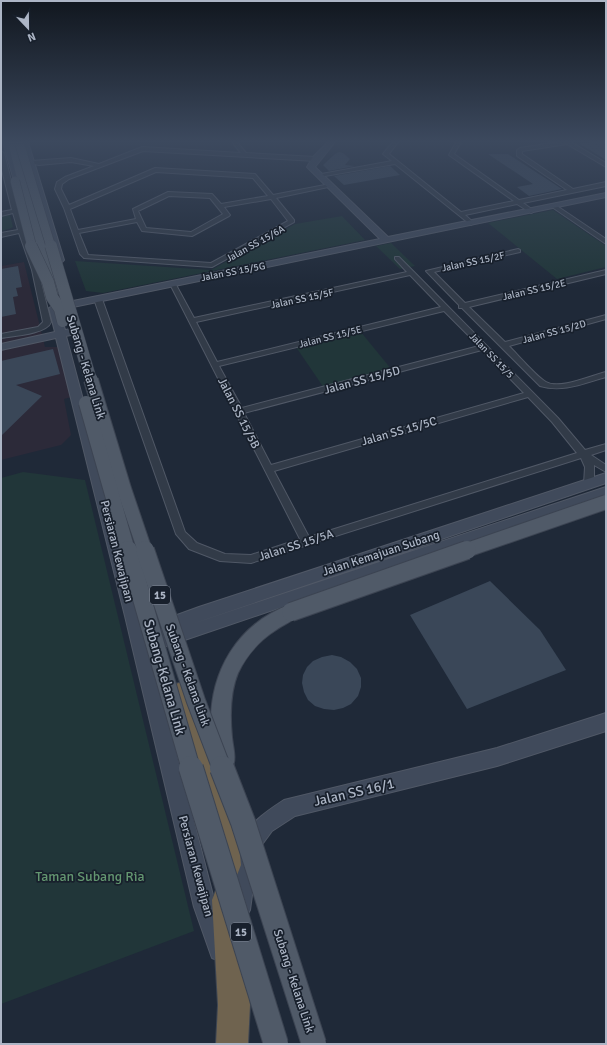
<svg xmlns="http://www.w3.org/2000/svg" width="607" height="1045" viewBox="0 0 607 1045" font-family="Signika,sans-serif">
  <rect width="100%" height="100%" fill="#1f2938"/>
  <polygon fill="#2c2a39" points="24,262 45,347 58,347 75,396 64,399 71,435 61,445 1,460 1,266"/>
  <g fill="#213639">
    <polygon points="553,210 606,246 606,267 557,279 488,223"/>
    <polygon points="6,214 10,215 13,227 9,229 1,231 1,215"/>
    <polygon points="342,216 365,240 103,293 86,291 75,261 211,270 295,224"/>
    <polygon points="391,243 415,266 400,269 376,246"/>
    <polygon points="360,331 392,370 324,388 296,347"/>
    <polygon points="23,472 85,480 194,931 1,1004 1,478"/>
  </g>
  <g fill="#3a4758">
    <polygon points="592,142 606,142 606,160 580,144"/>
    <polygon points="339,152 343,153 350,159 345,165 355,166 329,171 323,165 335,154"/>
    <polygon points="488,154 508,154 562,189 529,196 517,187 533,184"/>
    <polygon points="390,166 400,175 344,185 334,176"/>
    <polygon points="18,266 22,287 16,288 18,296 13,297 16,314 1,317 1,269"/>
    <polygon points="53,349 60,374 16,385 42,396 1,436 1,361"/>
    <polygon points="490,581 540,630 566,670 467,709 410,615"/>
    <polygon points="332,655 341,657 350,662 357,669 361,678 361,687 358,696 351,704 343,708 334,710 324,709 315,706 308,700 304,692 302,683 303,675 307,667 313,661 322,657"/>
  </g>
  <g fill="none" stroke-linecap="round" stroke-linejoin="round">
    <g stroke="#505866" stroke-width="2">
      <g id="street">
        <path d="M232,142H237L246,153L316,157L319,159L316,161L143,151L69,179L62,184L61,189L69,205L155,168L255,174L273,195L330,184L333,186L276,198L294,220V222L212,267L84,258L80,254L64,208L55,189L57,182L65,177L94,166L71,162L39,165L28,163L31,161L71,158L99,164L142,147L241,153ZM156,172L253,178L268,196L221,204L212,194L168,192L133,209L136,219L78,230L70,209ZM169,196L210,198L223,214L191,232L146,228L138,211ZM271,199L288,221L211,263L88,255L79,233L137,222L142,231L192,236L229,216L230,215L224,207Z"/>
        <polygon points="393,142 398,142 389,154 461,212 514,201 449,155 456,142 461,142 454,154 519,200 567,190 517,156 517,150 520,148 559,142 571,142 606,163 606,167 567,144 522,151 522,154 573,189 606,182 606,186 523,203 533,210 533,212 531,213 517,204 465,215 474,223 471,225 395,164 319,177 316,175 392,161 383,154"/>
        <path d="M1,151L4,153L24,231L38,270L51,322C47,334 13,336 1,338V334L38,327L43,322L32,270L19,233L1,237V233L18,230L13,213L1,216V212L12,210L1,166Z"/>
        <polygon points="554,204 606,239 606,244 552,207 551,206"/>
        <path d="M518,249L520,250V252L434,272L465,303L606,270V274L469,307L505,342L606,315V319L509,346C517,354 537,377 546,382C560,390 592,375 606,372V377C584,383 563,393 540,386L462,308H459V305L426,271Z"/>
        <path d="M395,257H399L414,272L558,418L585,450L606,444V450L591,455L606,465V472L594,465V484L589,487L586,486L584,484L585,467L581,458L251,563L220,561L189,549L176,534L94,299L96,298H100L102,299L185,532L197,543L225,554L251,555L300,539L170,284L175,283L194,318L407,272L395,259ZM410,275L441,307L217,362L196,322ZM444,311L479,346L242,408L219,366ZM482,350L524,393L271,465L244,413ZM528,397L552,422L577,453L309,537L274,471Z"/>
      </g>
    </g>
    <g stroke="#505866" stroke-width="2">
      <g id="secondary">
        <polygon points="3,142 10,142 26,195 25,197 22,197 18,195"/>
        <polygon points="21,142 28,142 64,260 62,262 59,263 54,260"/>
        <polygon points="328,142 335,142 315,167 388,237 606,193 606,197 73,307 68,304 73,301 380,239 307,167 313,157"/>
        <polygon points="54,305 59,308 65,330 71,329 76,332 75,334 66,336 143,624 147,623 161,631 166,619 199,607 606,473 606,483 189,625 606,487 606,497 167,646 157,644 147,639 216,907 231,950 228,958 220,961 212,958 194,907 125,616 56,338 1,350 1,344 55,332 49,308"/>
        <path d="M606,713V731L497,766L295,816L272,831L258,850L250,910L246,917L239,921L232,917L228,910L239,846C249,823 264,813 284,800L497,748Z"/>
      </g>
    </g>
    <g stroke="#3c4452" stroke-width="2">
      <g id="primary">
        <polygon points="8,142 16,142 34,207 61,292 59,294 51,294 49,292 24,207"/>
        <path d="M291,604L297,607L300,612C295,621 284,624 276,630C260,640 246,656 238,673C230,692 230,716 232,737C233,748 237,758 232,769L225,773L218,769C212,757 211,742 211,728C209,672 237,624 291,604Z"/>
      </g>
    </g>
    <g stroke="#3d4552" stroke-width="2">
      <g id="highway">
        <polygon points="184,681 192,684 196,692 237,822 241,865 237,875 227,879 217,875 213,865 211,822 172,692 176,684"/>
        <polygon points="226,886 236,890 240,900 250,1005 248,1044 216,1044 218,1005 212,900 216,890"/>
      </g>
    </g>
    <use href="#street" fill="#323b48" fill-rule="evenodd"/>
    <use href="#secondary" fill="#404a5b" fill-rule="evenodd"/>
    <use href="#primary" fill="#505a68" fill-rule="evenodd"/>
    <use href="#highway" fill="#6f634f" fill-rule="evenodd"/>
    <g stroke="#3c4452" stroke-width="10" stroke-linecap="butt">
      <g id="primary-bridge-far4">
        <polyline points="19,142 51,247"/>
        <polyline points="15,181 32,247"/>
      </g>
    </g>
    <g stroke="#3c4452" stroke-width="13" stroke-linecap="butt">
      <g id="primary-bridge-far3">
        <polyline points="31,246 48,282 52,297 60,309 63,321"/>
        <polyline points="51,246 91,381"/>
      </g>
    </g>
    <g stroke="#3c4452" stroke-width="16" stroke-linecap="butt">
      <g id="primary-bridge-far2">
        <polyline points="91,380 124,489 145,551"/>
        <polyline points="86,403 128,551"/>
        <polyline points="464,551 606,502"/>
      </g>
    </g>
    <g stroke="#3c4452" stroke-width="20" stroke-linecap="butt">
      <g id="primary-bridge-far1">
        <polyline points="128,550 191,769"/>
        <polyline points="145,550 196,701 222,769"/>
        <polyline points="291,612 467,550"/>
      </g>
    </g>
    <g stroke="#3c4452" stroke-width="26" stroke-linecap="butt">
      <g id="primary-bridge">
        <polyline points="191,768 276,1044"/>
        <polyline points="222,768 243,822 314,1044"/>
      </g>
    </g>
    <use href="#primary-bridge-far4" stroke="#505a68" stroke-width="9"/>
    <use href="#primary-bridge-far3" stroke="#505a68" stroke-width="12"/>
    <use href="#primary-bridge-far2" stroke="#505a68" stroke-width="14"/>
    <use href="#primary-bridge-far1" stroke="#505a68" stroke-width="18"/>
    <use href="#primary-bridge" stroke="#505a68" stroke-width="24"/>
  </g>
  <linearGradient id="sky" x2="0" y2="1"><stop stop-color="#11171f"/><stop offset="0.49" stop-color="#3c495e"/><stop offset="1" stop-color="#3c495e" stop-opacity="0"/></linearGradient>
  <rect width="607" height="288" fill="url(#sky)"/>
  <g text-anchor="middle" stroke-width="3.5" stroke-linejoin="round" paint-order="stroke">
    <g font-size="10" fill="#acb5c5" stroke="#18202c">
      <text transform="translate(255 243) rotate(-29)" y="4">Jalan SS 15/6A</text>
      <text transform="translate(473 261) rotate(-12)" y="4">Jalan SS 15/2F</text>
      <text transform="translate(233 271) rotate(-11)" y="4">Jalan SS 15/5G</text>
      <text transform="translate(534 289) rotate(-13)" y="4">Jalan SS 15/2E</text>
      <text transform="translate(302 298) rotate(-12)" y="4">Jalan SS 15/5F</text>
      <text transform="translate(554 331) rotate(-15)" y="4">Jalan SS 15/2D</text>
      <text transform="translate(330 336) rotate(-14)" y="4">Jalan SS 15/5E</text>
      <text transform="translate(492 355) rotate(46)" y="4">Jalan SS 15/5</text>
    </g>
    <g fill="#18202c" stroke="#808897" stroke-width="1">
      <rect x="150" y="586" width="20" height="18" rx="3"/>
      <rect x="231" y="923" width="20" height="18" rx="3"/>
    </g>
    <g font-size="11" font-weight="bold" fill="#acb5c5">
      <text x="160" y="599">15</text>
      <text x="241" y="936">15</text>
    </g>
    <g font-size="12" fill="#acb5c5" stroke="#18202c">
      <text transform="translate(86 367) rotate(73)" y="4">Subang - Kelana Link</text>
      <text transform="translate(362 380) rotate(-15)" y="4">Jalan SS 15/5D</text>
      <text transform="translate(239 413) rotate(63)" y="4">Jalan SS 15/5B</text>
      <text transform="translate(399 431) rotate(-16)" y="4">Jalan SS 15/5C</text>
      <text transform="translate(296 545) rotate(-18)" y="4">Jalan SS 15/5A</text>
      <text transform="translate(117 551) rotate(76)" y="4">Persiaran Kewajipan</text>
      <text transform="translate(381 553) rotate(-18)" y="4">Jalan Kemajuan Subang</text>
      <text transform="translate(188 675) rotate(70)" y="4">Subang - Kelana Link</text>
      <text transform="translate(196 866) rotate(75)" y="4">Persiaran Kewajipan</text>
      <text transform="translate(294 981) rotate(72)" y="4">Subang - Kelana Link</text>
    </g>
    <g font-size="14" fill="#acb5c5" stroke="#18202c">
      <text transform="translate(165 677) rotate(74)" y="5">Subang-Kelana Link</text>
      <text transform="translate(354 792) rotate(-13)" y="5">Jalan SS 16/1</text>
    </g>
    <g font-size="14" fill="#639670" stroke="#18202c">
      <text x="90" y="881">Taman Subang Ria</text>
    </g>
  </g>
  <rect width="607" height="1045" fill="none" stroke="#acb5c5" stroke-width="4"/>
  <g transform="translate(28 28) rotate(158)" stroke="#18202c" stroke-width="3" paint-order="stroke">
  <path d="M0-3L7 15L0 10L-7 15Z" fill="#acb5c5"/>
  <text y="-6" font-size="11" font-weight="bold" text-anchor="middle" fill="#acb5c5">N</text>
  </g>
</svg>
